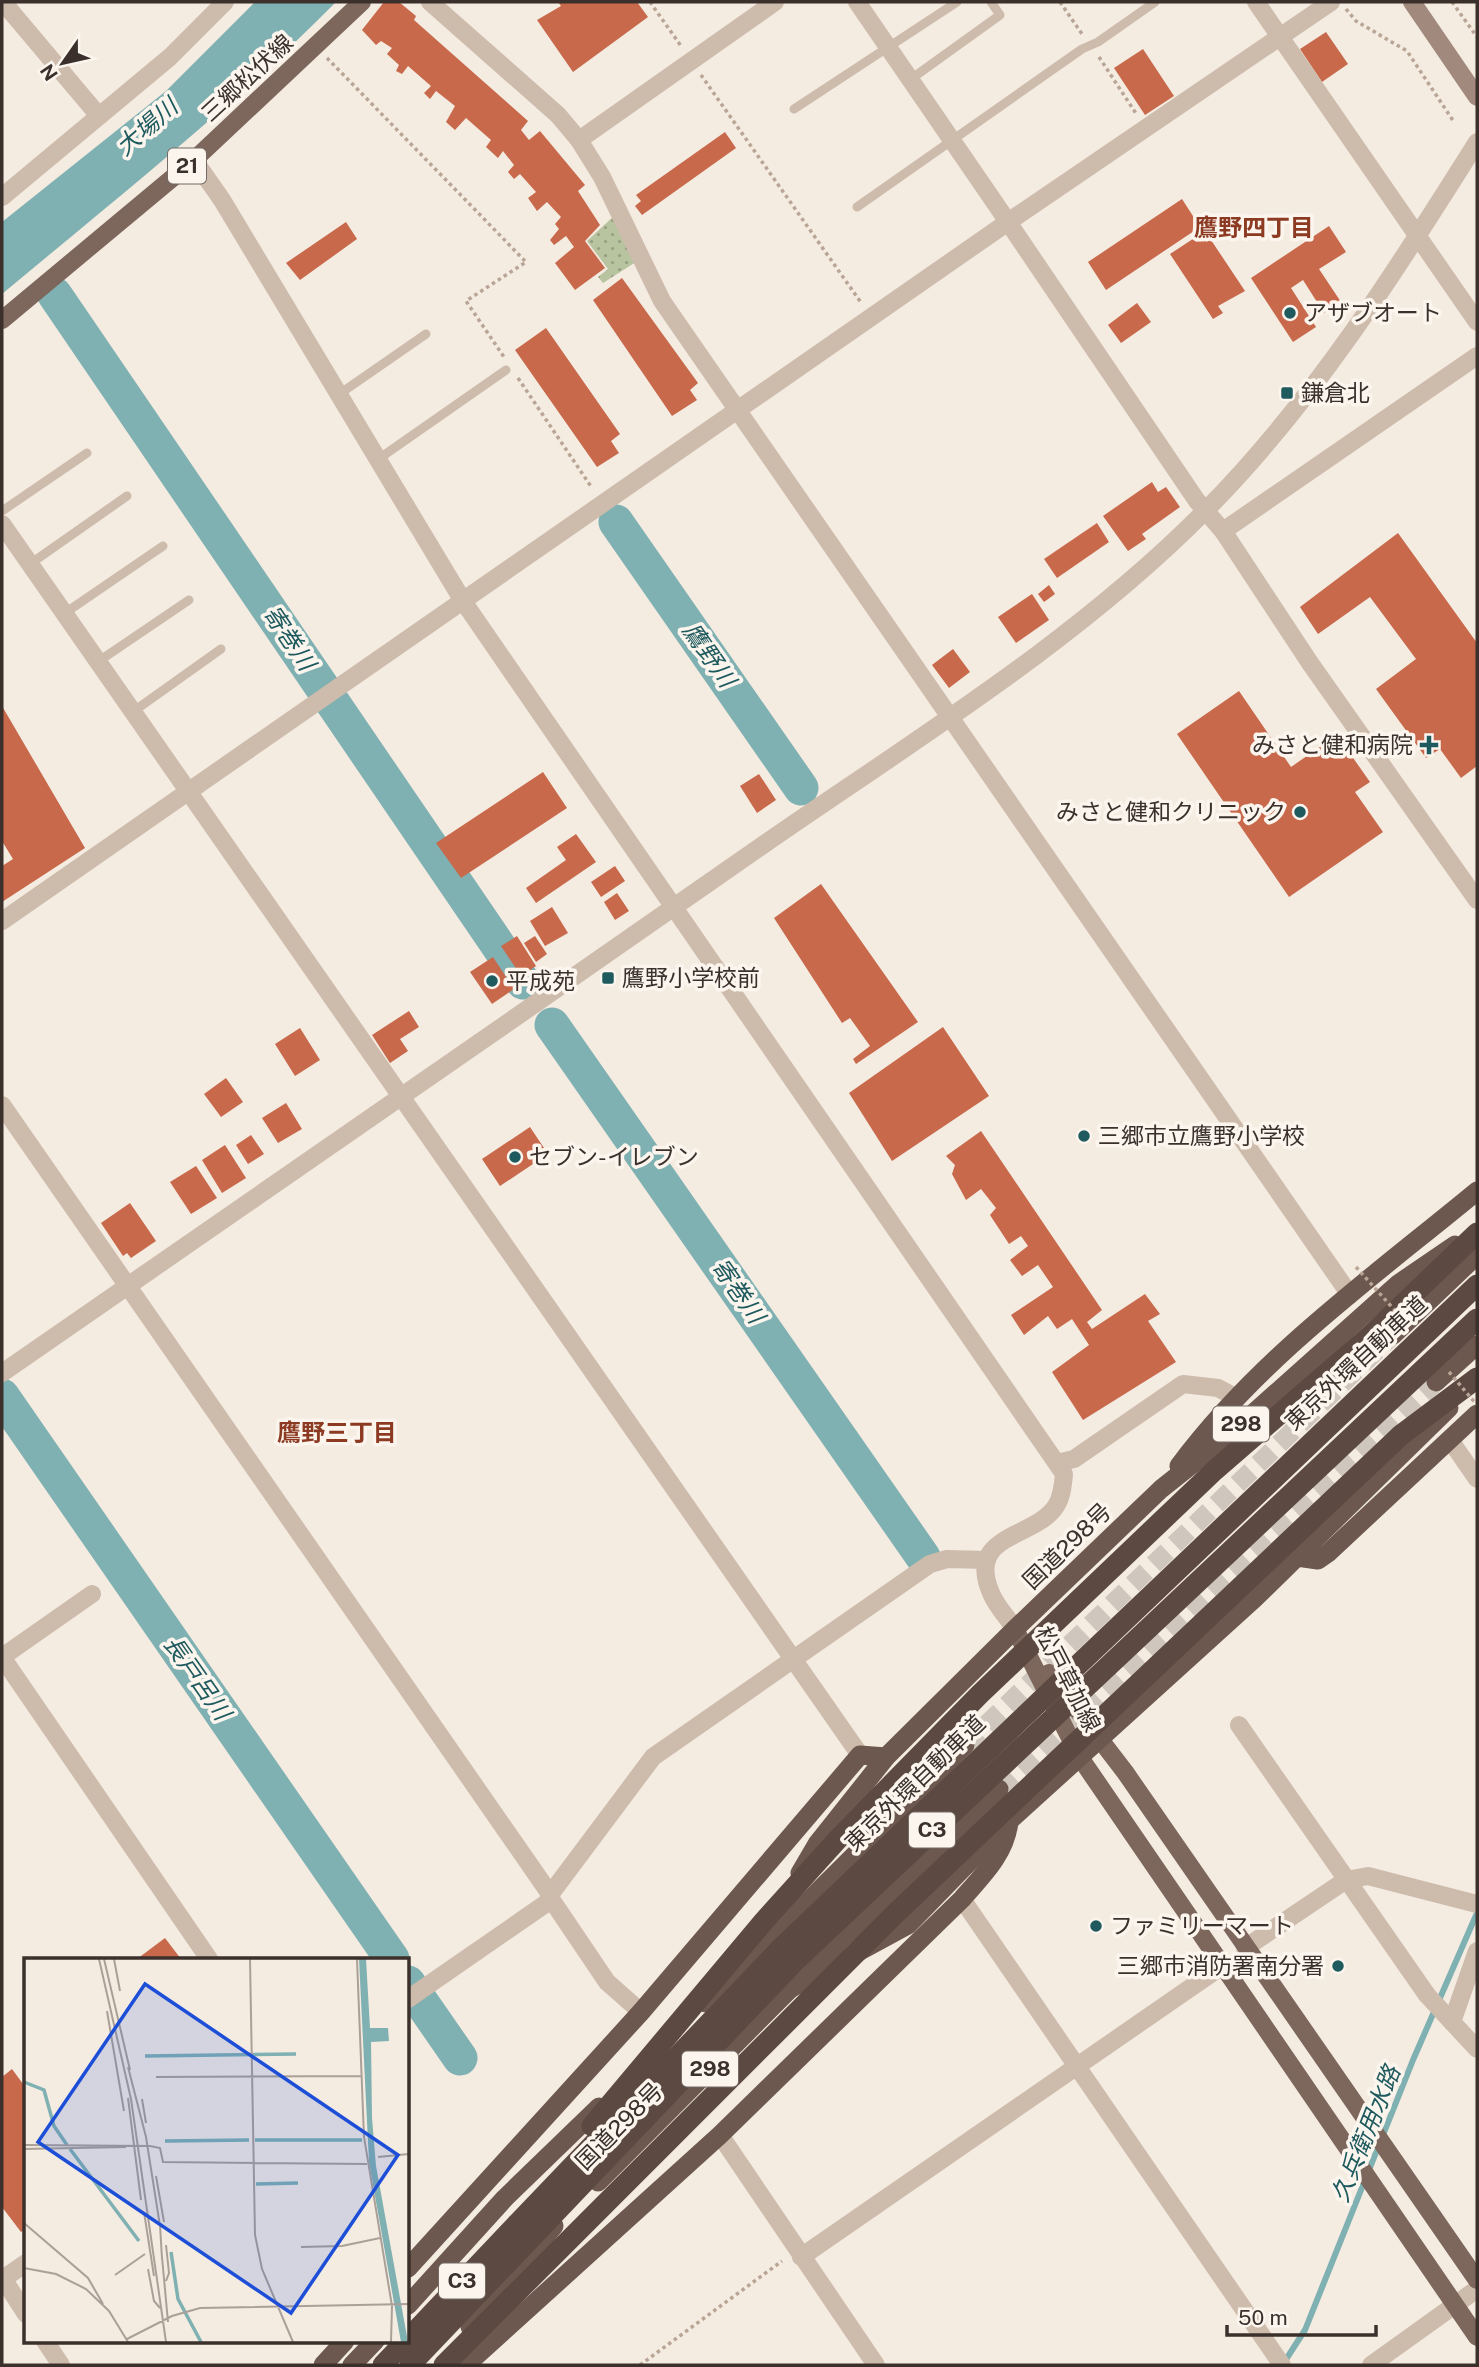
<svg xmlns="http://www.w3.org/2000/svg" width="1479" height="2367" viewBox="0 0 1479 2367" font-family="'Public Sans','Noto Sans JP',sans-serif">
  <defs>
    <pattern id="park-dots" width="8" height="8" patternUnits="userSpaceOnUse" patternTransform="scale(1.75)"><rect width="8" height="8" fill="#b8c4a0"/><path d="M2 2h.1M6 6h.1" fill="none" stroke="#97a083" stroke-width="1.8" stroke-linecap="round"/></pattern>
  </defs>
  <rect width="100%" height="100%" fill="#f4ebe1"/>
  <polygon fill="url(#park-dots)" points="616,214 639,260 603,283 598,277 608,269 587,241"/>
  <path fill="#7fb0b2" d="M255,2H336C232,107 116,199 2,294V222L166,91Z"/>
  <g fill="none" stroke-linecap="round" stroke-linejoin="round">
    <polyline stroke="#7fb0b2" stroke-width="6" points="1283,2364 1305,2330 1413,2060 1477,1913"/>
    <g stroke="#7fb0b2" stroke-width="35">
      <polyline points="55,295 523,982"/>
      <polyline points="616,522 801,788"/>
      <polyline points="552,1025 923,1557"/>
      <polyline points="2,1396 392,1959"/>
      <polyline points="408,1983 460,2058"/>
    </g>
  </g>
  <g fill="#c8694b">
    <polygon points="384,2 399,2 416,16 414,20 528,121 521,130 529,140 540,131 585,185 578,191 600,225 585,241 605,268 575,290 555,263 574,247 566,236 554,245 550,240 559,229 555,224 561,217 547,202 537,211 528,198 536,192 520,174 514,179 508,172 514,165 503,151 498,158 486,147 491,140 466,118 455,130 446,122 455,106 436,91 430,99 424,93 431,86 408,66 402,74 396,71 399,65 387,54 392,48 381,41 376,45 362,30"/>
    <polygon points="558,2 637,2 648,17 573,72 537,20 561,6"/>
    <polygon points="1326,32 1348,64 1322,82 1300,49"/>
    <polygon points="1143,49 1174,96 1145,115 1114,68"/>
    <polygon points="725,132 736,148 642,215 635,206 641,201 636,195"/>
    <polygon points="1182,199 1200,227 1106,290 1088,262"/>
    <polygon points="346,222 357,239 300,280 286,263"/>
    <polygon points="1329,226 1346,252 1319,269 1341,302 1324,313 1303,280 1291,288 1316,327 1293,342 1251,278"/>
    <polygon points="1205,231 1245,291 1218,306 1223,313 1213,319 1170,254"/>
    <polygon points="622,278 698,383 690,390 697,400 672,416 593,300"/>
    <polygon points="1137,303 1151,322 1121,343 1108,325"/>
    <polygon points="546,328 620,434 611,441 619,453 597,467 515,350"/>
    <polygon points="1152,482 1158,492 1166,487 1180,507 1142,534 1146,539 1128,551 1103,516"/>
    <polygon points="1097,523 1109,542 1057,578 1044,559"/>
    <polygon points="1398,533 1477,643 1477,766 1461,778 1440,749 1426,758 1376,689 1416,659 1370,597 1318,634 1300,607"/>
    <polygon points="1049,585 1055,594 1044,602 1038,594"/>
    <polygon points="1032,594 1049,620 1016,643 998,617"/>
    <polygon points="953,649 970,672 949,688 932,665"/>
    <polygon points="1239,691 1291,767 1337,735 1370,782 1355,792 1383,832 1289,897 1177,734"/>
    <polygon points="2,706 85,848 2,902 2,866 13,859 2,841"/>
    <polygon points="543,772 567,808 461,878 436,843"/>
    <polygon points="759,774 776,800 757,813 740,786"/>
    <polygon points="576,834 596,862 536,903 526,888 566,860 557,847"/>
    <polygon points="615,866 625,881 601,897 591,882"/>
    <polygon points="821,884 918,1022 856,1064 853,1059 870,1046 850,1018 842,1023 774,918"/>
    <polygon points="617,893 629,911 615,920 604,902"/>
    <polygon points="552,907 568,933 545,946 530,921"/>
    <polygon points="517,936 536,966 521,976 501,946"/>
    <polygon points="535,936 547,954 536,962 524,943"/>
    <polygon points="493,957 514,989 492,1004 470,972"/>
    <polygon points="409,1011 419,1027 400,1039 408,1051 390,1063 372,1035"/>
    <polygon points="943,1027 989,1096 892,1161 849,1093"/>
    <polygon points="300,1028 320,1060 295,1076 275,1044"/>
    <polygon points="226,1078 243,1102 221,1117 204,1094"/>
    <polygon points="286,1103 302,1129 278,1143 262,1118"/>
    <polygon points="530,1127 548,1154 500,1186 482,1159"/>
    <polygon points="981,1131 1102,1310 1087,1322 1092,1329 1145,1294 1160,1314 1148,1321 1176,1362 1083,1420 1052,1372 1089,1345 1072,1319 1057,1329 1048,1316 1024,1335 1011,1315 1053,1287 1038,1265 1022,1276 1010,1260 1028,1246 1021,1236 1009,1244 990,1215 996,1208 981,1189 966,1200 952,1174 955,1165 946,1156"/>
    <polygon points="251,1135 264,1154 248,1164 236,1145"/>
    <polygon points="225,1145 246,1178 222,1193 202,1160"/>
    <polygon points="196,1166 217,1198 191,1214 170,1182"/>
    <polygon points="130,1203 156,1241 131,1258 127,1253 123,1256 101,1223"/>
    <polygon points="165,1938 181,1959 137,1959"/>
    <polygon points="12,2069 26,2088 26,2229 21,2232 2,2207 2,2077"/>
  </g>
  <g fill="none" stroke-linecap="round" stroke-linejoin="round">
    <g stroke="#cfc6bd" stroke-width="19" stroke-dasharray="19 10" stroke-linecap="butt">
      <polyline points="965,1745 1393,1335"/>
      <polyline points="999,1789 1436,1382"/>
    </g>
    <g stroke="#b9a596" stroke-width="3.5" stroke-dasharray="3.5 3.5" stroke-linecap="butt">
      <polyline points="650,2 681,46"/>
      <polyline points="1060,2 1082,34"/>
      <polyline points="1452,2 1477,37"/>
      <polyline points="1477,2 1477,3"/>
      <polyline points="1346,9 1356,21 1407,51 1454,122"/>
      <polyline points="1099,57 1137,115"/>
      <polyline points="327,58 526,262 466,301 504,357"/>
      <polyline points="701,75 862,304"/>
      <polyline points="518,378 592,488"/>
      <polyline points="640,2365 782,2261"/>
    </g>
    <g stroke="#cdbbac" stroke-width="9">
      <polyline points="911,79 1000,15 991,2"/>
      <polyline points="794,109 957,2"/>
      <polyline points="857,207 1082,49 1098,42 1155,2"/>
      <polyline points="338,395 426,334"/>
      <polyline points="377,460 506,370"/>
      <polyline points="2,511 87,453"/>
      <polyline points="30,564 127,496"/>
      <polyline points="65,613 163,546"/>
      <polyline points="99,661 189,600"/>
      <polyline points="134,711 221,649"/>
    </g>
    <g stroke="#cdbbac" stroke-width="18">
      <polyline points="430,2 558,115 579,140 602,177 662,301 1350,1295"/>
      <polyline points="1256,2 1477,322"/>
      <polyline points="579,140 775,2"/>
      <polyline points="2,197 170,57 225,2"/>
      <polyline points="1008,222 1197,501 1223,531 1310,663 1477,900"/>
      <polyline points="2,524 860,1755"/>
      <polyline points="1223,531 1477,356"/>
      <polyline points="2,921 1008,222 1331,2"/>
      <polyline points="1450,1440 1477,1479"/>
      <polyline points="1057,1463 1074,1459 1183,1384 1218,1388 1235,1397"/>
      <polyline points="2,1657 209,1959"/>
      <polyline points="2,1657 92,1594"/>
      <polyline points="1239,1725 1427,1995 1477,2049"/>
      <polyline points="962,1899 1282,2365"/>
      <polyline points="1245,1948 1346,1880 1368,1876 1477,1904"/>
      <polyline points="408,1999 551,1900"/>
      <polyline points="641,2012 607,1982 549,1896 653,1757 930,1564 947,1559 987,1560"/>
      <polyline points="1452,2022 1477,1951"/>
      <polyline points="720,2135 876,2365"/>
      <polyline points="801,2257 1222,1966"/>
      <polyline points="2,2277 26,2314"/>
      <polyline points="3,2279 26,2263"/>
      <polyline points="45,2341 61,2365"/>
      <polyline points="1371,2365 1477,2289"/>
    </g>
    <g stroke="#cdbbac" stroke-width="18">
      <polyline points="3,2 99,116"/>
      <polyline points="857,2 1008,222"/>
      <path d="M194,160L222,200L463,601L1064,1474C1063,1485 1062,1497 1056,1506C1035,1539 965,1533 991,1593C996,1606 1008,1618 1015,1629"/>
      <polyline points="2,1105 550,1894"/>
      <path d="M2,1373C256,1197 510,1022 763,845C913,741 1078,640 1206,510C1314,401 1396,271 1477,142"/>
    </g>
    <polyline stroke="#a18a7d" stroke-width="18" points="1412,2 1477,97"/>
    <g stroke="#7d675c" stroke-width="18">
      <polyline points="2,320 194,160 362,2"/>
      <polyline points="1015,1629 1079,1756 1477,2337"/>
      <polyline points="1049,1673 1125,1772 1477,2280"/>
    </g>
    <g stroke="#6c584f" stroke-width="19">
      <polyline points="1393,1335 1477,1255"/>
      <polyline points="1436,1382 1477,1345"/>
      <path d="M1179,1466C1259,1358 1374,1276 1477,1191"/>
      <polyline points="1297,1557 1318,1560 1328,1553 1477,1414"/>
      <polyline points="800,1873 817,1844 886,1757 1015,1629 1161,1489 1229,1435 1398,1284 1455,1245"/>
      <polyline points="753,1956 777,1915"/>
      <polyline points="790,1989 908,1925 1009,1821 1254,1599 1449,1408"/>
      <polyline points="706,2003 965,1745"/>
      <polyline points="598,2182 790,1989 999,1789"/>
      <polyline points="408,2268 641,2012 860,1755 886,1757"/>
      <polyline points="408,2305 505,2198 599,2107"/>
      <polyline points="470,2327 554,2226"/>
      <polyline points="323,2365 345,2341"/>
      <polyline points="352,2365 375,2341"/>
      <path d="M466,2365L720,2135L962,1899C983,1875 1005,1854 1009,1822"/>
    </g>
    <g stroke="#5c4a42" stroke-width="21">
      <polyline points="1372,1334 1477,1233"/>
      <polyline points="1401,1435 1477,1378"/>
      <polyline points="408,2339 517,2224"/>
      <polyline points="383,2365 406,2341"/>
    </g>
    <g stroke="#b9a596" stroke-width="3.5" stroke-dasharray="3.5 3.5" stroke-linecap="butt">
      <polyline points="1356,1267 1407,1324"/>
      <polyline points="1449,1372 1477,1405"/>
    </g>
    <g stroke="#5c4a42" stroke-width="21">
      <polyline points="592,2126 764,1921 838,1839 980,1694 1215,1470 1372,1334"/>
      <polyline points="517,2224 783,1946 1477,1285"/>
      <polyline points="410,2365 796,1960 1477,1319"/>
      <polyline points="444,2365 896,1913 1401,1435"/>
    </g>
  </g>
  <g fill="#1f5a5e" stroke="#fbf5ee" stroke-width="2.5">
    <circle cx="1290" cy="313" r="7"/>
    <rect x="1280" y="386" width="14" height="14" rx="3.5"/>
    <path d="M1425.5 734.5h7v7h7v7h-7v7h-7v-7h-7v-7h7z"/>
    <circle cx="1300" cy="812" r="7"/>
    <rect x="601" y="971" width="14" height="14" rx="3.5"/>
    <circle cx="492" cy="981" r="7"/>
    <circle cx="1084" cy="1136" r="7"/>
    <circle cx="515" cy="1157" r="7"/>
    <circle cx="1096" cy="1926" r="7"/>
    <circle cx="1338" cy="1966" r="7"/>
  </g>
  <g text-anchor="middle" stroke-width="7" stroke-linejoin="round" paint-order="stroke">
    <g fill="#fbf5ee" stroke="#756b66" stroke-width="2">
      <rect x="168" y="148.5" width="38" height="35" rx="5"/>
      <rect x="1213" y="1406.5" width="56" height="35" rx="5"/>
      <rect x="909" y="1812.5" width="46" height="35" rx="5"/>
      <rect x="682" y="2051.5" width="56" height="35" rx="5"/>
      <rect x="439" y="2263.5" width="46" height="35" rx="5"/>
    </g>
    <g font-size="21" font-weight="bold" fill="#3b302b">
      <text x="187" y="173">21</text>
      <text x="1241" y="1431">298</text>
      <text x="932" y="1837">C3</text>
      <text x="710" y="2076">298</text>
      <text x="462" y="2288">C3</text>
    </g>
    <g font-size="23" fill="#3b302b" stroke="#fbf5ee">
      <text transform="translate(247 78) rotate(-43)" y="8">三郷松伏線</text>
      <text transform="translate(1356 1363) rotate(-43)" y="8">東京外環自動車道</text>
      <text transform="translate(1067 1546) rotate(-44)" y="8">国道298号</text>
      <text transform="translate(1068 1679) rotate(63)" y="8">松戸草加線</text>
      <text transform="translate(915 1783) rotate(-44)" y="8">東京外環自動車道</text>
      <text transform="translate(619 2126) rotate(-45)" y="8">国道298号</text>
    </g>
    <g font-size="23" fill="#3b302b" stroke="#fbf5ee" text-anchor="start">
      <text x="1304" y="321">アザブオート</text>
      <text x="1301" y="401">鎌倉北</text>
      <text x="1413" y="753" text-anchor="end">みさと健和病院</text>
      <text x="1286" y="820" text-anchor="end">みさと健和クリニック</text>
      <text x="622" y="986">鷹野小学校前</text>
      <text x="506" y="989">平成苑</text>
      <text x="1098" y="1144">三郷市立鷹野小学校</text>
      <text x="529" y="1165">セブン-イレブン</text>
      <text x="1110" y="1934">ファミリーマート</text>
      <text x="1324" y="1974" text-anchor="end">三郷市消防署南分署</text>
    </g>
    <g font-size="24" font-style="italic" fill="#1f5a5e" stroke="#fbf5ee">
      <text transform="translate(147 127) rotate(-41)" y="8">大場川</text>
      <text transform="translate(289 638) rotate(56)" y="8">寄巻川</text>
      <text transform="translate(709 655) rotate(55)" y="8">鷹野川</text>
      <text transform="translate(738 1291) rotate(55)" y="8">寄巻川</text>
      <text transform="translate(197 1678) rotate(55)" y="8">長戸呂川</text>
      <text transform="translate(1366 2134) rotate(-68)" y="8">久兵衛用水路</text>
    </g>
    <g font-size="24" font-weight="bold" fill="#8c3b22" stroke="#fbf5ee">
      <text x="1254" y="236">鷹野四丁目</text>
      <text x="337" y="1441">鷹野三丁目</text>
    </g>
  </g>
  <g transform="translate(24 1958)">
    <rect width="385" height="385" fill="#f4ebe1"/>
    <path d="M335,1H342L346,70H364L365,83L347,84L348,160L352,208L384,384H377L345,204Z" fill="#7fb0b2"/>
    <path fill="none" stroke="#7fb0b2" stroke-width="3.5" d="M121,98L272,96M0,124L20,132L30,168L43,187M231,182H338M141,183L225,182M46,191L115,283M232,226L274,225M147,294L154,341L177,384"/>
    <path fill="none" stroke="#aaa098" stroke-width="2" d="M75,1L107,141L142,384M80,1L106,112M90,1L96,33M226,1L231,277L238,311L269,384M333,1L340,179L368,348L367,384M83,53L100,153M104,109L122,179L136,268M132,119L337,118M104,140L117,242M118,141L122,165M0,187L126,188M126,188L136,190L139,204L343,206M0,191L102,189M354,199L385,196M132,218L140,264M120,254L130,318M0,265L64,320L79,346M136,267L138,301M277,289L318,288L356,280M138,299L144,364M0,310L32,316L62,331L85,353L104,384M124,311L130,343L136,350M91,317L121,296M142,323L145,315L142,287M103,381L148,358L176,350L385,346"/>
    <path fill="#1d4ed8" fill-opacity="0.15" stroke="#1d4ed8" stroke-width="3.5" d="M121,26L374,197L267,355L14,184Z"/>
    <rect width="385" height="385" fill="none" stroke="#3b302b" stroke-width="3.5"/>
  </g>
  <rect width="1479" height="2367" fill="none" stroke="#3b302b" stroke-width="7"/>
  <g transform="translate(63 63) rotate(236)" stroke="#fbf5ee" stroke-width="5" paint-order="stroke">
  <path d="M0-5L12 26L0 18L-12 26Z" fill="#3b302b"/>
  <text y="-10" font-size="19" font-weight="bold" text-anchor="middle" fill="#3b302b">N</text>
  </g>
  <path d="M1227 2325v10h149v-10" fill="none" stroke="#3b302b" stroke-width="3.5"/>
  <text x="1238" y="2325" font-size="21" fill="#3b302b" stroke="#fbf5ee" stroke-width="5" paint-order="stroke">50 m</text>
</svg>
